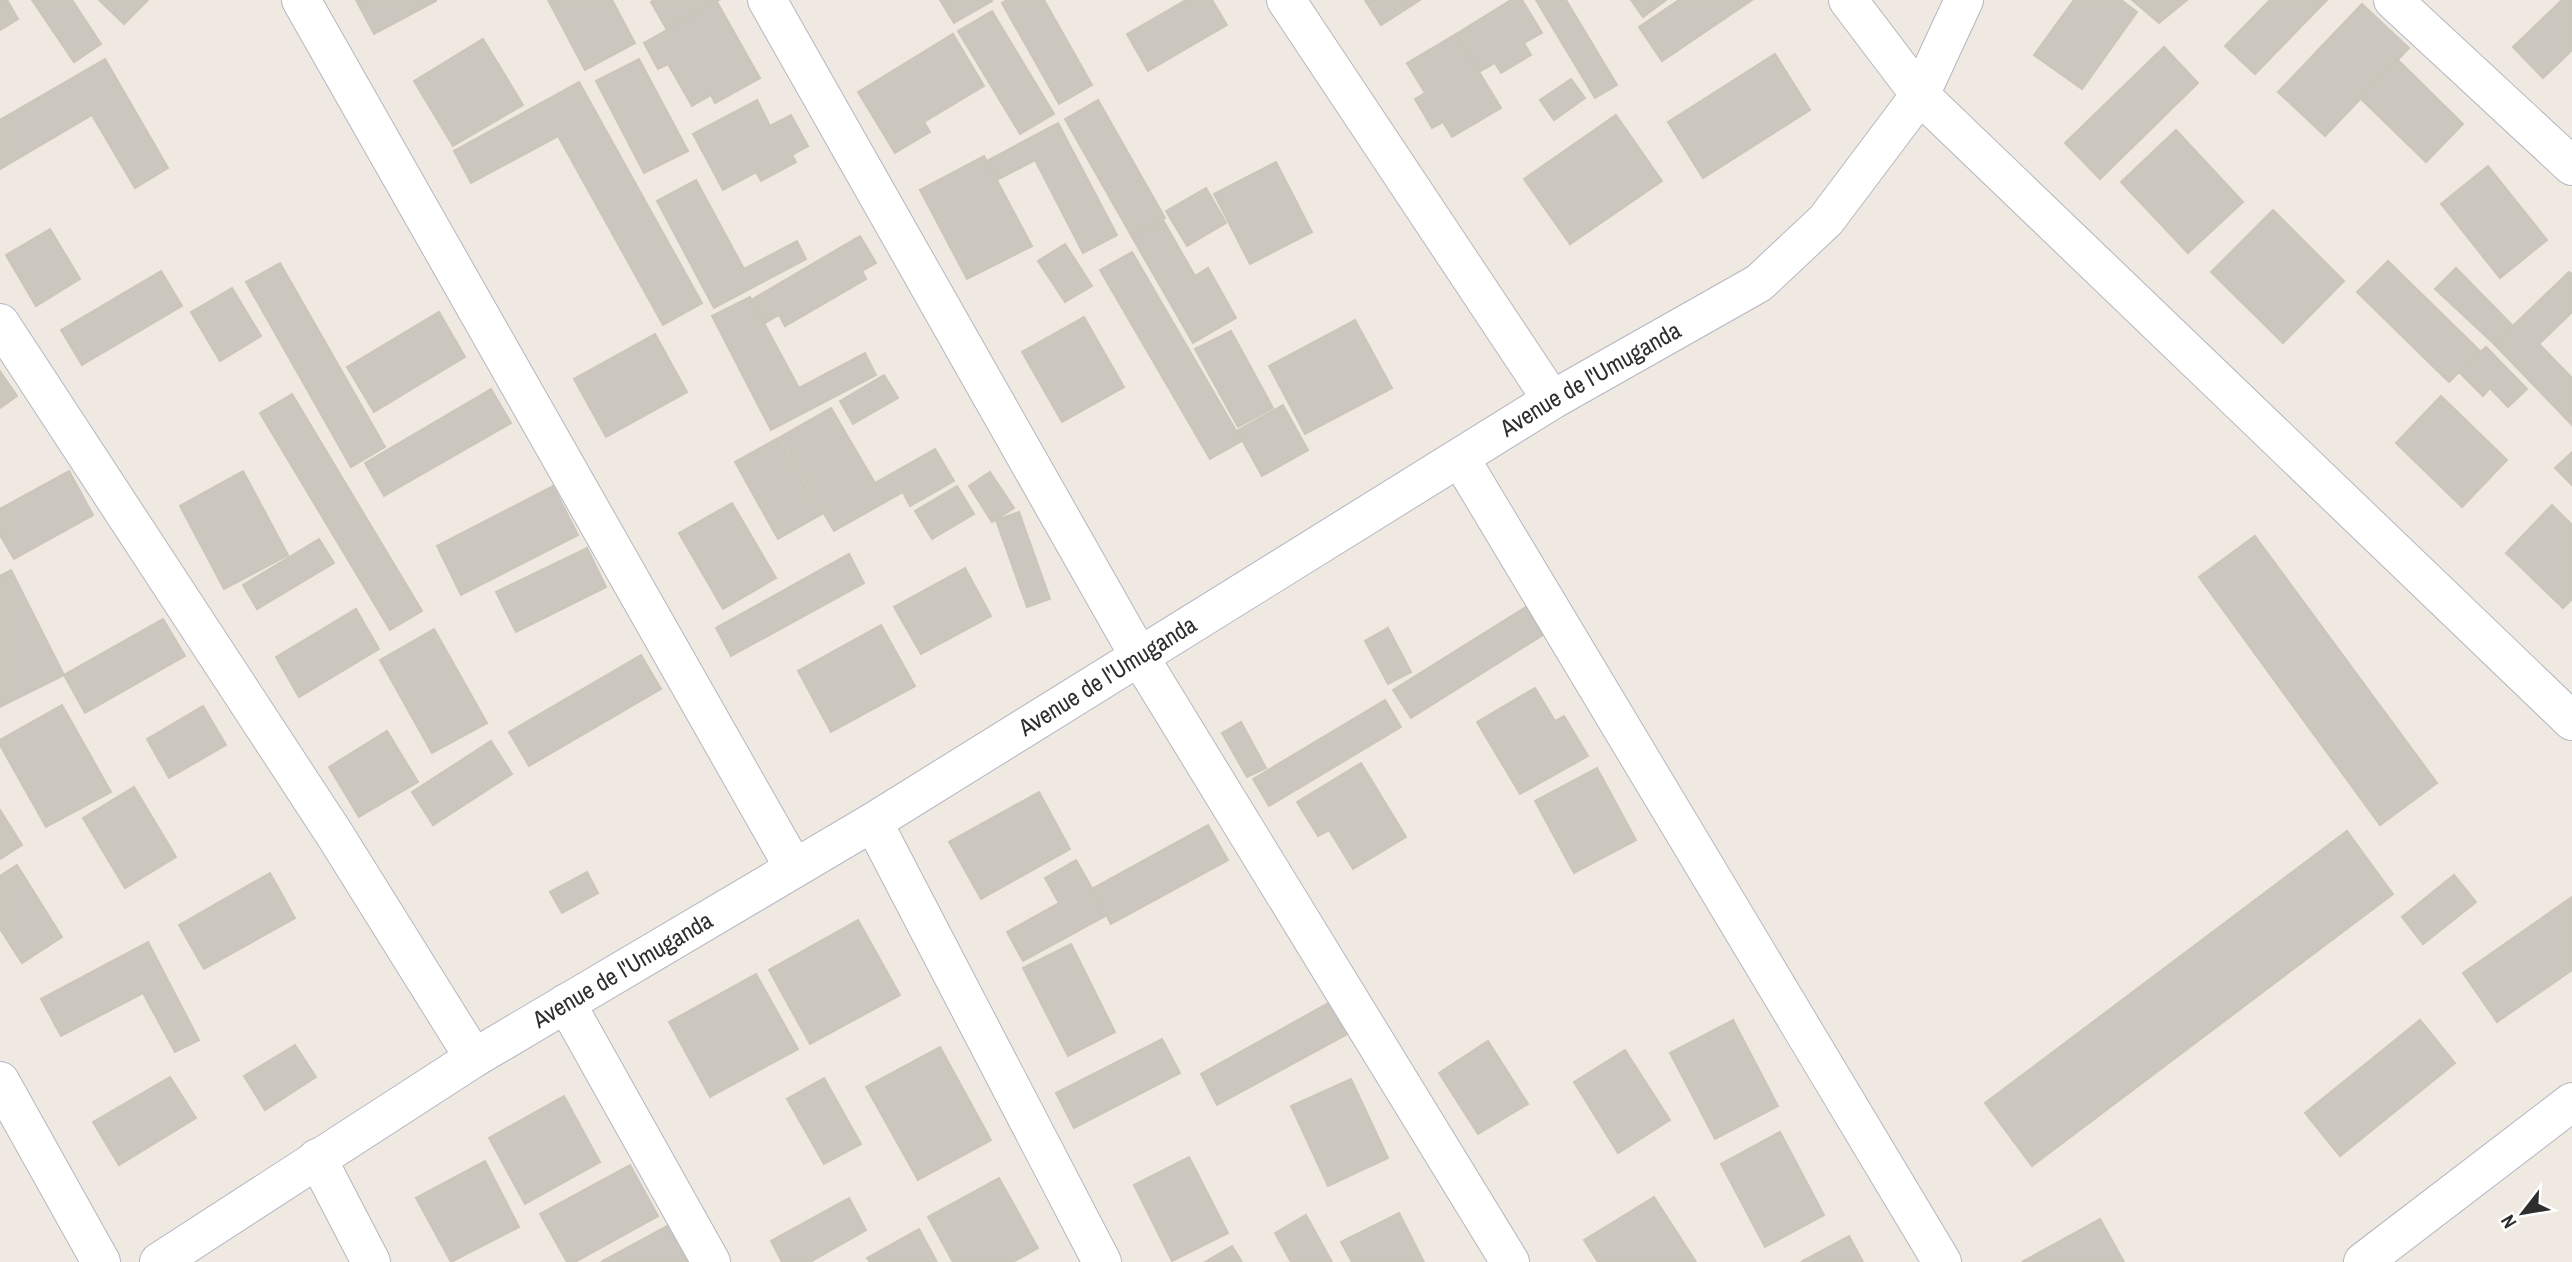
<svg xmlns="http://www.w3.org/2000/svg" width="2572" height="1262" viewBox="0 0 2572 1262" font-family="'Archivo Narrow',sans-serif">
  <rect width="100%" height="100%" fill="#efe9e1"/>
  <g fill="#cbc7bf" stroke="#cbc5ba" stroke-width="2">
    <polygon points="0,0 7,0 18,19 0,30"/>
    <polygon points="32,0 72,0 101,44 74,62"/>
    <polygon points="99,0 148,0 124,24"/>
    <polygon points="356,0 436,0 436,1 374,34"/>
    <polygon points="548,0 612,0 635,43 585,70"/>
    <polygon points="654,0 719,0 667,30 651,2"/>
    <polygon points="940,0 991,0 992,1 954,23"/>
    <polygon points="1007,0 1044,0 1092,85 1059,104 1002,3"/>
    <polygon points="1186,0 1212,0 1227,25 1148,71 1127,34"/>
    <polygon points="1365,0 1420,0 1381,25"/>
    <polygon points="1511,0 1522,0 1542,33 1524,43 1531,55 1501,73 1495,63 1479,72 1456,34"/>
    <polygon points="1536,0 1566,0 1617,85 1595,98"/>
    <polygon points="1631,0 1666,0 1643,17"/>
    <polygon points="1679,0 1752,0 1662,61 1639,27"/>
    <polygon points="2074,0 2121,0 2137,12 2082,89 2034,55"/>
    <polygon points="2132,0 2187,0 2159,23"/>
    <polygon points="2270,0 2327,0 2255,74 2225,46"/>
    <polygon points="2562,0 2572,0 2572,50 2543,78 2513,47"/>
    <polygon points="717,2 760,78 715,103 711,95 692,106 668,64 658,69 644,43"/>
    <polygon points="2362,4 2409,48 2325,136 2278,92"/>
    <polygon points="992,11 1054,114 1020,134 958,31"/>
    <polygon points="953,34 984,86 924,122 930,132 895,153 858,92"/>
    <polygon points="1456,34 1501,108 1452,137 1443,122 1432,128 1415,99 1425,93 1407,63"/>
    <polygon points="483,39 523,105 453,146 414,81"/>
    <polygon points="2164,47 2198,83 2100,179 2065,143"/>
    <polygon points="1775,54 1810,110 1703,178 1668,122"/>
    <polygon points="105,59 168,168 135,188 92,115 0,169 0,120"/>
    <polygon points="639,59 688,151 644,173 596,81"/>
    <polygon points="2398,60 2463,124 2426,162 2360,98"/>
    <polygon points="1571,79 1585,98 1554,120 1540,100"/>
    <polygon points="579,82 702,303 663,325 558,136 471,183 454,151"/>
    <polygon points="757,100 770,126 791,115 808,146 792,155 796,162 761,181 756,172 723,190 693,134"/>
    <polygon points="1098,100 1165,218 1132,237 1065,119"/>
    <polygon points="1616,115 1662,181 1570,244 1524,179"/>
    <polygon points="1058,123 1117,235 1083,253 1035,160 997,180 987,161"/>
    <polygon points="2176,130 2243,202 2188,253 2121,182"/>
    <polygon points="984,156 1032,246 967,279 920,190"/>
    <polygon points="1276,162 1312,232 1250,264 1214,194"/>
    <polygon points="2488,166 2547,240 2500,278 2441,204"/>
    <polygon points="696,180 744,269 797,241 806,259 714,308 657,201"/>
    <polygon points="1206,188 1226,223 1187,246 1166,211"/>
    <polygon points="2273,210 2344,281 2283,343 2211,272"/>
    <polygon points="1163,220 1195,276 1208,268 1236,318 1193,343 1132,237"/>
    <polygon points="50,229 80,279 36,306 6,255"/>
    <polygon points="860,236 876,263 862,271 866,279 785,326 779,315 765,323 751,300"/>
    <polygon points="1065,244 1092,286 1065,302 1038,261"/>
    <polygon points="1132,252 1242,441 1210,459 1100,270"/>
    <polygon points="2388,261 2480,351 2449,382 2357,292"/>
    <polygon points="280,263 385,447 351,467 246,282"/>
    <polygon points="2456,268 2513,326 2494,344 2435,289"/>
    <polygon points="161,271 182,306 82,365 61,330"/>
    <polygon points="2569,272 2572,274 2572,312 2539,344 2572,378 2572,425 2494,344"/>
    <polygon points="232,288 261,336 220,361 191,312"/>
    <polygon points="750,297 799,388 865,353 876,375 771,430 712,316"/>
    <polygon points="439,312 465,357 374,412 347,367"/>
    <polygon points="1084,317 1124,387 1062,422 1022,352"/>
    <polygon points="1355,320 1392,388 1305,434 1269,366"/>
    <polygon points="1231,331 1273,408 1238,427 1195,349"/>
    <polygon points="655,334 687,392 606,437 574,379"/>
    <polygon points="2486,347 2527,389 2508,407 2490,388 2483,396 2459,372"/>
    <polygon points="0,371 17,396 0,408"/>
    <polygon points="884,375 898,398 853,424 840,401"/>
    <polygon points="491,389 511,423 384,496 365,463"/>
    <polygon points="292,394 422,611 390,630 260,413"/>
    <polygon points="2441,396 2507,460 2462,507 2396,443"/>
    <polygon points="1283,405 1308,450 1262,476 1237,431"/>
    <polygon points="831,408 875,483 935,449 954,481 910,506 903,492 834,531 780,437"/>
    <polygon points="778,438 822,514 778,539 735,462"/>
    <polygon points="2572,452 2572,485 2555,468"/>
    <polygon points="69,471 93,515 14,559 0,535 0,509"/>
    <polygon points="243,471 288,555 224,589 180,506"/>
    <polygon points="990,472 1014,508 992,522 969,486"/>
    <polygon points="553,486 578,535 461,595 437,546"/>
    <polygon points="957,486 974,514 932,539 915,511"/>
    <polygon points="732,503 776,578 723,609 679,533"/>
    <polygon points="2552,505 2572,525 2572,599 2563,608 2506,553"/>
    <polygon points="1019,512 1050,599 1027,607 996,520"/>
    <polygon points="2255,536 2437,783 2380,825 2199,577"/>
    <polygon points="319,539 334,563 257,609 243,585"/>
    <polygon points="587,548 606,587 516,632 496,592"/>
    <polygon points="849,554 864,583 731,656 716,628"/>
    <polygon points="965,568 991,616 921,654 894,607"/>
    <polygon points="11,570 64,675 0,707 0,576"/>
    <polygon points="1526,607 1543,635 1411,718 1393,690"/>
    <polygon points="356,609 379,649 299,697 276,657"/>
    <polygon points="163,619 185,656 85,713 64,675"/>
    <polygon points="881,625 915,686 831,732 798,671"/>
    <polygon points="1388,628 1411,672 1388,684 1365,641"/>
    <polygon points="434,629 487,723 432,753 380,660"/>
    <polygon points="641,655 661,689 529,766 509,732"/>
    <polygon points="1535,688 1555,721 1564,716 1588,756 1520,794 1477,722"/>
    <polygon points="1385,700 1401,727 1269,806 1253,779"/>
    <polygon points="62,705 111,792 46,827 0,745 0,740"/>
    <polygon points="203,706 226,745 169,778 147,739"/>
    <polygon points="1241,722 1266,768 1247,777 1222,733"/>
    <polygon points="387,731 418,782 359,817 329,767"/>
    <polygon points="491,741 512,774 433,825 412,792"/>
    <polygon points="1361,763 1406,837 1353,869 1329,830 1318,836 1297,802"/>
    <polygon points="1597,768 1636,840 1574,873 1535,801"/>
    <polygon points="134,787 176,857 125,888 83,818"/>
    <polygon points="1039,792 1070,849 981,899 949,842"/>
    <polygon points="0,810 22,845 0,859"/>
    <polygon points="1208,825 1228,860 1111,924 1092,889"/>
    <polygon points="2347,831 2393,894 2032,1166 1985,1103"/>
    <polygon points="1076,860 1107,915 1023,961 1007,932 1059,903 1045,878"/>
    <polygon points="17,865 62,937 22,963 0,929 0,876"/>
    <polygon points="587,872 598,893 562,913 550,892"/>
    <polygon points="270,873 295,918 204,969 179,925"/>
    <polygon points="2454,875 2476,902 2423,944 2402,917"/>
    <polygon points="2572,897 2572,970 2497,1022 2463,973"/>
    <polygon points="858,920 900,995 810,1044 769,970"/>
    <polygon points="148,942 199,1040 175,1052 143,993 61,1036 41,999"/>
    <polygon points="1071,944 1115,1032 1068,1056 1023,968"/>
    <polygon points="756,974 798,1049 710,1097 669,1022"/>
    <polygon points="1332,1001 1349,1033 1217,1105 1201,1074"/>
    <polygon points="1733,1020 1778,1106 1715,1139 1670,1053"/>
    <polygon points="2420,1020 2455,1063 2340,1156 2305,1113"/>
    <polygon points="1162,1039 1180,1073 1074,1128 1056,1093"/>
    <polygon points="1488,1041 1528,1104 1478,1134 1439,1073"/>
    <polygon points="295,1045 316,1077 265,1110 244,1076"/>
    <polygon points="940,1047 991,1140 918,1180 866,1087"/>
    <polygon points="1625,1050 1670,1120 1618,1153 1574,1082"/>
    <polygon points="170,1077 196,1118 119,1165 93,1122"/>
    <polygon points="824,1078 861,1144 824,1164 787,1099"/>
    <polygon points="1351,1079 1388,1158 1328,1186 1291,1106"/>
    <polygon points="564,1096 600,1162 525,1204 489,1138"/>
    <polygon points="1780,1132 1824,1215 1765,1247 1721,1164"/>
    <polygon points="1189,1157 1228,1233 1172,1261 1134,1185"/>
    <polygon points="485,1161 519,1227 451,1262 416,1198"/>
    <polygon points="630,1165 658,1216 575,1262 567,1262 540,1214"/>
    <polygon points="999,1178 1038,1248 1013,1262 953,1262 928,1217"/>
    <polygon points="1654,1197 1696,1262 1598,1262 1584,1240"/>
    <polygon points="849,1198 866,1230 810,1262 782,1262 771,1241"/>
    <polygon points="1399,1213 1424,1262 1352,1262 1341,1242"/>
    <polygon points="1306,1215 1332,1262 1291,1262 1275,1233"/>
    <polygon points="2100,1219 2124,1262 2022,1262"/>
    <polygon points="667,1226 687,1262 601,1262"/>
    <polygon points="919,1229 937,1262 870,1262 867,1258"/>
    <polygon points="1849,1236 1863,1262 1801,1262"/>
    <polygon points="1232,1246 1242,1262 1205,1262"/>
  </g>
  <g fill="none" stroke-linecap="round" stroke-linejoin="round">
    <g stroke="#b4b7c1" stroke-width="40">
      <g id="street">
        <polyline points="301,0 794,868"/>
        <polyline points="767,0 1139,656 1510,1262"/>
        <polyline points="1286,0 1552,400"/>
        <polyline points="1848,0 1920,95 2572,721"/>
        <polyline points="2393,0 2572,166"/>
        <polyline points="0,323 335,835 474,1058"/>
        <polyline points="1460,458 1942,1262"/>
        <polyline points="873,822 1102,1262"/>
        <polyline points="566,1003 711,1262"/>
        <polyline points="0,1081 101,1262"/>
        <polyline points="317,1158 371,1262"/>
        <polyline points="2363,1262 2572,1102"/>
      </g>
    </g>
    <g stroke="#b4b7c1" stroke-width="40">
      <g id="secondary">
        <path id="s1" d="M159,1262L474,1058L873,822L1552,400L1759,283L1826,220L1920,95L1964,0"/>
      </g>
    </g>
    <use href="#street" stroke="#fff" stroke-width="38"/>
    <use href="#secondary" stroke="#fff" stroke-width="38"/>
  </g>
  <g text-anchor="middle" stroke-width="6" stroke-linejoin="round" paint-order="stroke">
    <g font-size="24" fill="#2e2e2e" stroke="#fff">
      <text dy="8" stroke="none"><textPath href="#s1" startOffset="1682">Avenue de l'Umuganda</textPath></text>
      <text dy="8" stroke="none"><textPath href="#s1" startOffset="1115">Avenue de l'Umuganda</textPath></text>
      <text dy="8" stroke="none"><textPath href="#s1" startOffset="548">Avenue de l'Umuganda</textPath></text>
    </g>
  </g>
  <g transform="translate(2523 1213) rotate(239)" stroke="#ffffff" stroke-width="5" paint-order="stroke">
  <path d="M0-5L12 26L0 18L-12 26Z" fill="#2e2e2e"/>
  <text y="-10" font-size="19" font-weight="bold" text-anchor="middle" fill="#2e2e2e">N</text>
  </g>
</svg>
